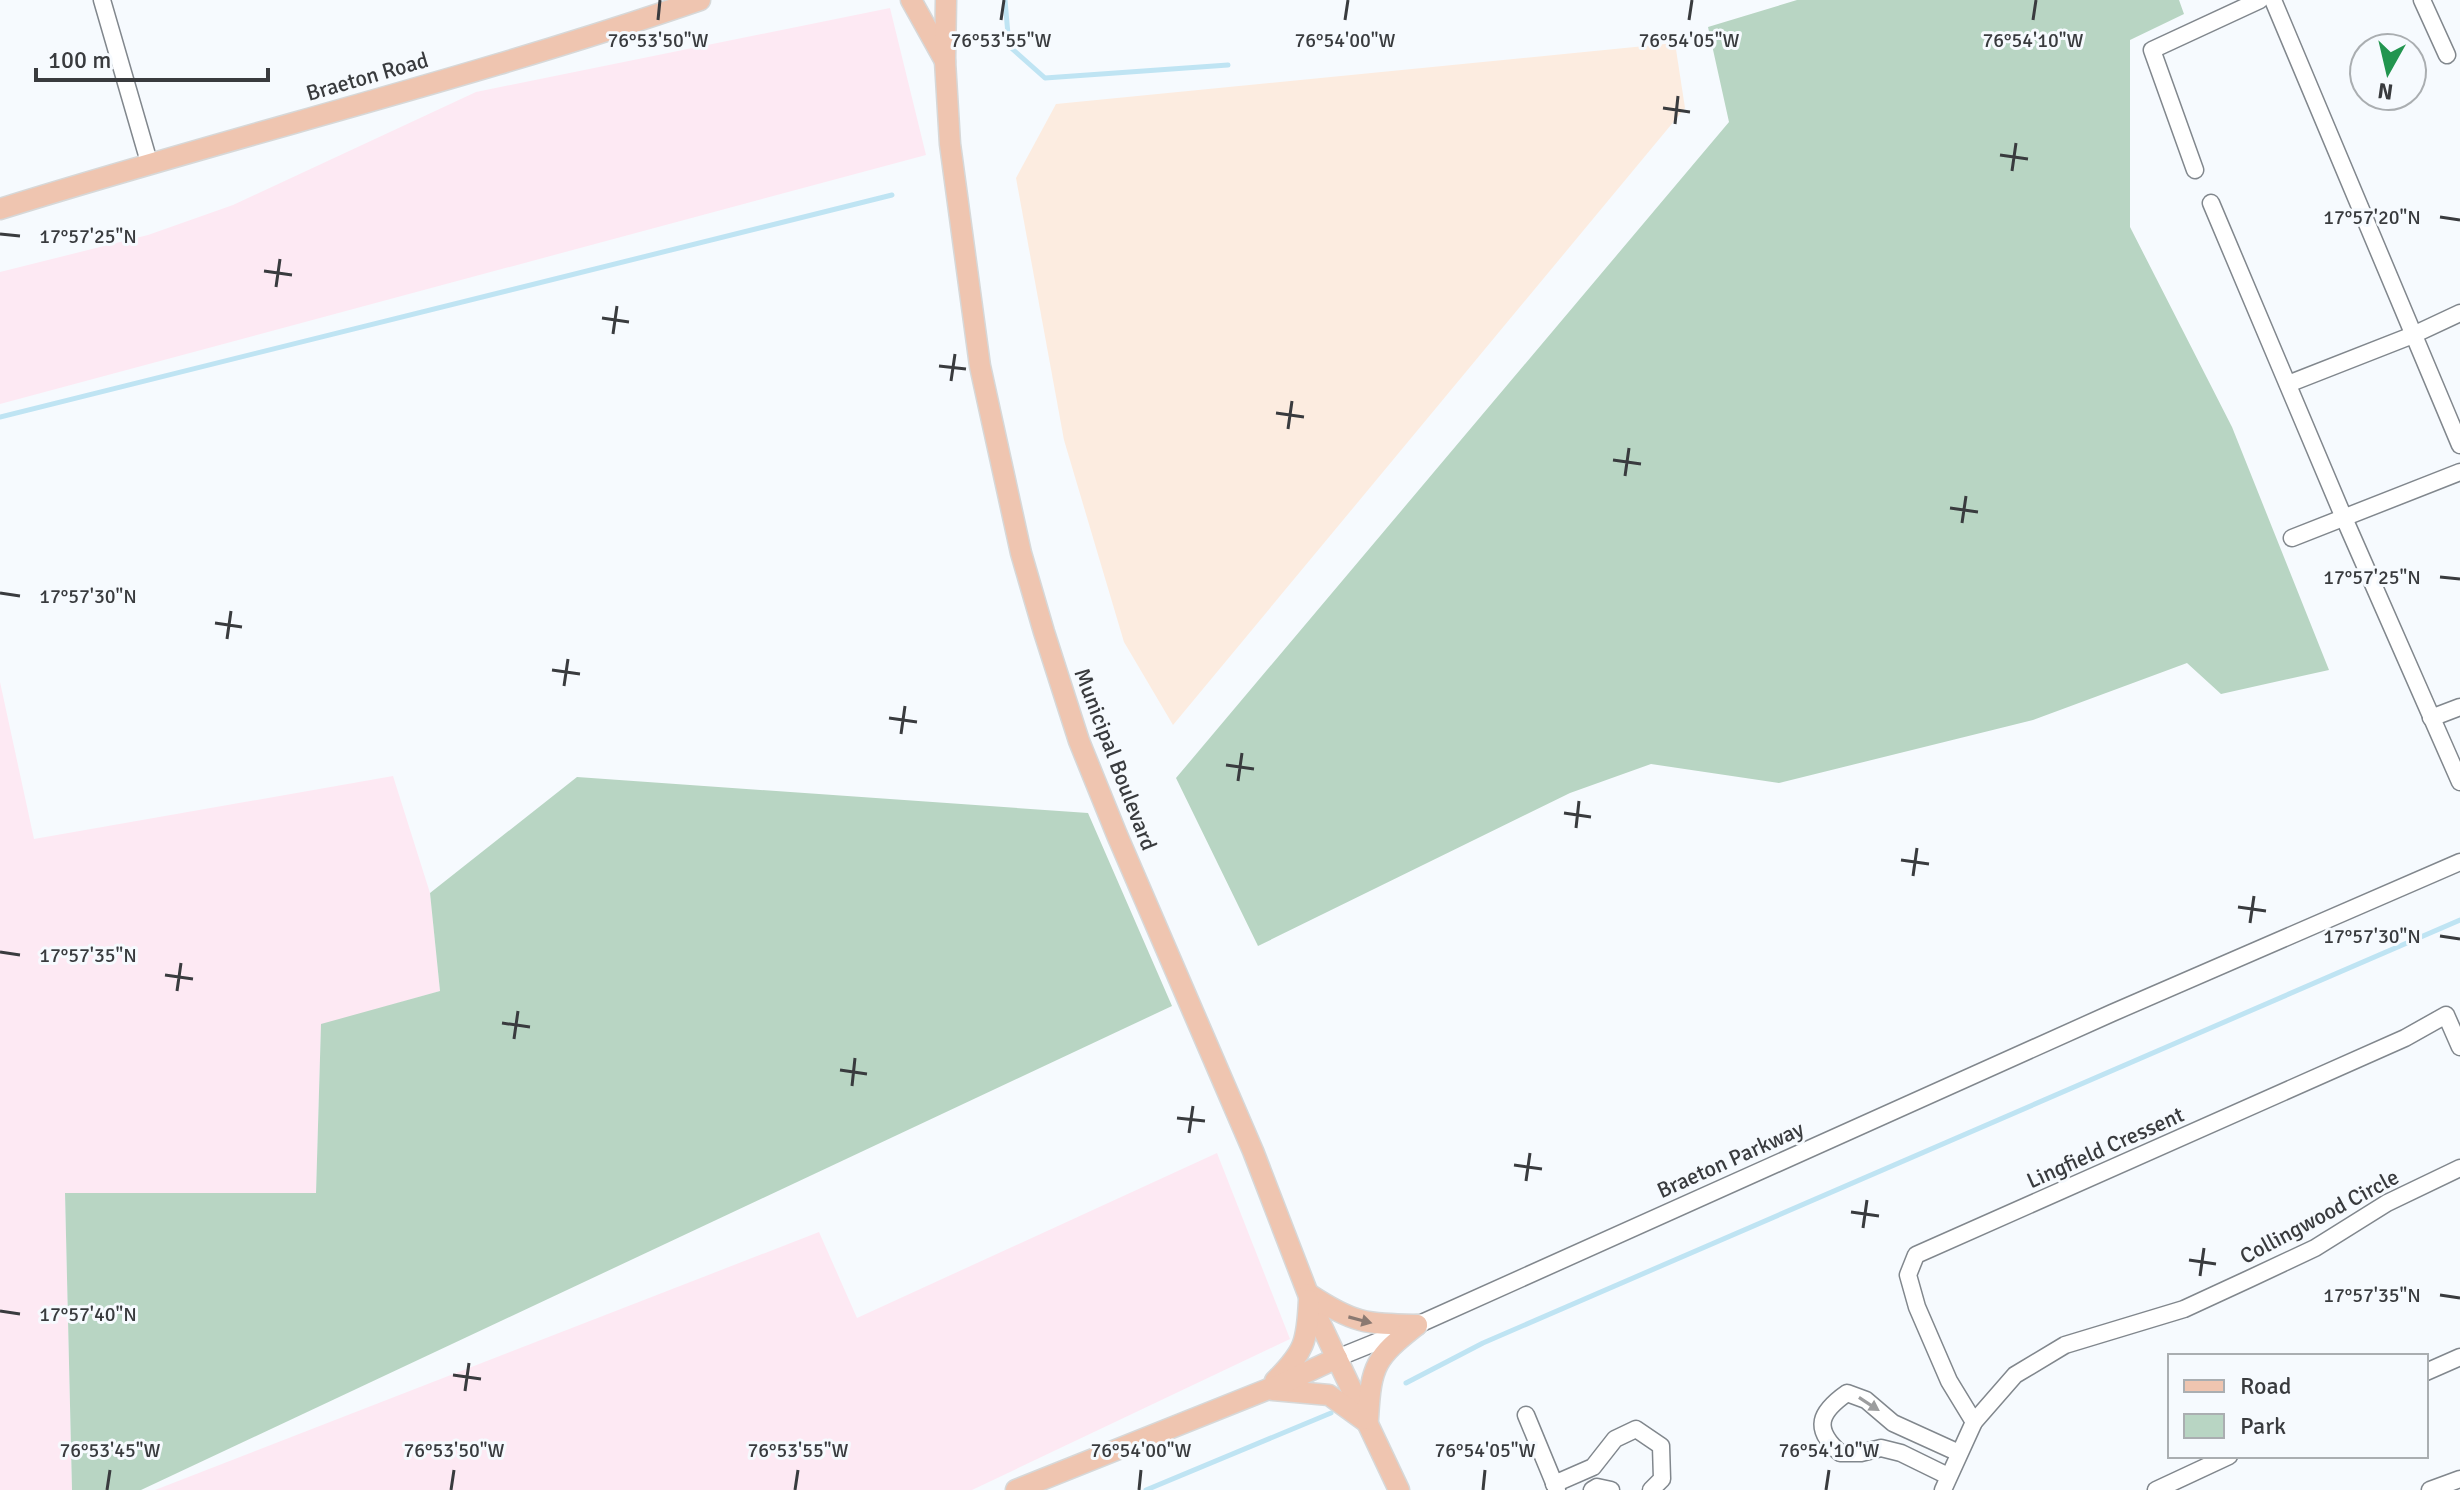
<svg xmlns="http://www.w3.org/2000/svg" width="2460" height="1490" viewBox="0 0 2460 1490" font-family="Signika,sans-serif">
  <rect width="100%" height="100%" fill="#f6fafe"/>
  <g fill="#fde9f3">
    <polygon points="890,8 926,155 0,404 0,272 148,235 233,205 476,92"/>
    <polygon points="0,682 34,839 393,776 430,893 440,991 321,1025 316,1193 65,1193 72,1490 0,1490"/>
    <polygon points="1217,1153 1290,1339 972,1490 155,1490 819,1232 857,1318"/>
  </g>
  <polygon fill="#fcece0" points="1675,43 1685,108 1173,725 1124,642 1064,440 1016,178 1056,104"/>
  <g fill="#b8d5c3">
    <polygon points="1797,0 2179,0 2184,14 2130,40 2130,227 2232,427 2329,670 2221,694 2187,663 2033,720 1779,783 1651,764 1570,793 1258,946 1176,778 1729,122 1708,27"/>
    <polygon points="577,777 1088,813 1172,1006 141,1490 72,1490 65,1193 316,1193 321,1024 440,991 430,893"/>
  </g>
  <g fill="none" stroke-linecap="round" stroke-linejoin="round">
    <g stroke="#bfe4f3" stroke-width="5">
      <polyline points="1005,0 1009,46 1045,78 1228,65"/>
      <polyline points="0,417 892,195"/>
      <polyline points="1406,1383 1483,1343 2460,920"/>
      <polyline points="1146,1490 1331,1413"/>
    </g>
    <g stroke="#81878d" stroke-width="19">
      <g id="minor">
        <polyline points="102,0 149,162"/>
        <polyline points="2273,0 2460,445"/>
        <polyline points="2422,0 2447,55"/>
        <polyline points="2195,170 2152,50 2260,0"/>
        <polyline points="2211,203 2344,518 2460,782"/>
        <polyline points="2288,384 2413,335 2460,313"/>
        <polyline points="2292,538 2460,472"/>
        <polyline points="2431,718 2460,707"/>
        <polyline points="1337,1358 1406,1330 2112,1013 2460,862"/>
        <polyline points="2426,1372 2460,1357"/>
        <polyline points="1526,1415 1557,1490"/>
        <polyline points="1974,1422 1949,1381 1917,1307 1908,1275 1916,1255 2405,1038 2446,1015 2460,1047"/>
        <path d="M1948,1476L1901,1453L1881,1448L1861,1453H1840C1812,1428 1820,1412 1847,1393L1866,1400L1893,1423L1959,1453"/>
        <polyline points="1554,1484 1593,1467 1615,1439 1636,1429 1661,1446 1662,1479 1651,1490"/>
        <polyline points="1592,1490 1597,1487 1611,1490"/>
        <polyline points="1943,1490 1974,1422 2015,1375 2065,1345 2184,1309 2249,1279 2315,1248 2387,1203 2460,1168"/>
        <polyline points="2156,1490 2229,1456"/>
        <polyline points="2430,1490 2460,1479"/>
      </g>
    </g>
    <g stroke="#d7d8d8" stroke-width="23">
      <g id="major">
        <polyline points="911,0 945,61"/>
        <polyline points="946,0 945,61 950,144 980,366 1021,553 1044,632 1079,741 1117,835 1253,1151 1315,1312 1399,1490"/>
        <path d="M0,209C233,136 470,79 700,0"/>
        <path d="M1309,1294C1353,1323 1365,1324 1417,1325"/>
        <path d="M1275,1381C1305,1351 1307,1342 1309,1300"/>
        <polyline points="1273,1390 1329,1395 1365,1421"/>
        <path d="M1368,1419C1371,1365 1375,1358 1417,1325"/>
        <polyline points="1016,1490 1286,1382 1337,1358"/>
      </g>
    </g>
    <use href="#minor" stroke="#fff" stroke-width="16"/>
    <use href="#major" stroke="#efc5b0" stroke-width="20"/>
  </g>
  <defs><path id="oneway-solid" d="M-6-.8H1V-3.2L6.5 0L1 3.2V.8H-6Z" transform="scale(2)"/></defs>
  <use fill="#8b7971" href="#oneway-solid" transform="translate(1360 1320) rotate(15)"/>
  <use fill="#9c9d9e" href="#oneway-solid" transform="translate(1869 1404) rotate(33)"/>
  <path fill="none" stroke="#393b3e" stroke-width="3" d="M658,20L660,0M1001,20L1004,0M1345,20L1348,0M1689,20L1692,0M2033,20L2036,0M1663,108L1690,112M1675,124L1678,96M2000,155L2028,159M2012,171L2016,143M2440,217L2460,220M0,234L20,236M264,271L292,275M276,287L280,259M602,318L629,322M613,334L617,306M939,366L966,369M951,381L955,354M1276,413L1304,417M1288,429L1292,401M1613,460L1641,464M1625,476L1629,448M1950,508L1978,512M1962,523L1966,496M2440,577L2460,579M0,593L20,596M215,623L242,627M227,639L231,611M552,670L580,674M564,686L568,659M889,718L917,722M901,734L905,706M1226,765L1254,769M1238,781L1242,753M1564,813L1591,817M1576,828L1579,801M1901,860L1929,864M1913,876L1917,848M2238,907L2266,911M2250,923L2254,896M2440,936L2460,939M0,952L20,955M165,975L193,979M177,991L181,963M502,1023L530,1027M514,1039L518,1011M840,1070L867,1074M852,1086L855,1058M1177,1118L1205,1121M1189,1133L1193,1106M1514,1165L1542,1169M1526,1181L1530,1153M1851,1212L1879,1216M1863,1228L1867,1200M2189,1260L2216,1264M2200,1276L2204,1248M2440,1295L2460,1298M0,1311L20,1314M453,1375L481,1379M465,1391L469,1363M107,1490L110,1470M451,1490L454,1470M795,1490L798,1470M1139,1490L1141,1470M1483,1490L1485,1470M1826,1490L1829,1470"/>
  <g text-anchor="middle" stroke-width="6" stroke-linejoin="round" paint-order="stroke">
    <g font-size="22" fill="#393b3e" stroke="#f6fafe">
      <text transform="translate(367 76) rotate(-16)" y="8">Braeton Road</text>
      <text transform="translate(1116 759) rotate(69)" y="8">Municipal Boulevard</text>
      <text transform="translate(2105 1147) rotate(-24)" y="8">Lingfield Cressent</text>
      <text transform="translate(1730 1159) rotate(-24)" y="8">Braeton Parkway</text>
      <text transform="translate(2319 1216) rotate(-28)" y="8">Collingwood Circle</text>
    </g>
  </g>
  <g font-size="20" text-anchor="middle" fill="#393b3e" stroke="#f6fafe" stroke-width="6" stroke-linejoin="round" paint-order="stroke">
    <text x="658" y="47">76°53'50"W</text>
    <text x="1001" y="47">76°53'55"W</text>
    <text x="1345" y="47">76°54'00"W</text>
    <text x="1689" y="47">76°54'05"W</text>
    <text x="2033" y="47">76°54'10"W</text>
    <text x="2372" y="224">17°57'20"N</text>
    <text x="88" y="243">17°57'25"N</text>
    <text x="2372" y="584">17°57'25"N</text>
    <text x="88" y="603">17°57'30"N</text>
    <text x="2372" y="943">17°57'30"N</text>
    <text x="88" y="962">17°57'35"N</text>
    <text x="2372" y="1302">17°57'35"N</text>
    <text x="88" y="1321">17°57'40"N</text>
    <text x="110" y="1457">76°53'45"W</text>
    <text x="454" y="1457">76°53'50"W</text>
    <text x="798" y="1457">76°53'55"W</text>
    <text x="1141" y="1457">76°54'00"W</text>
    <text x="1485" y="1457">76°54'05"W</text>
    <text x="1829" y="1457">76°54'10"W</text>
  </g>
  <rect x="2168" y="1354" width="260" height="104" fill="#f6fafe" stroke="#aaaeb1" stroke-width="2"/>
  <rect x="2184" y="1380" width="40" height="12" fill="#efc5b0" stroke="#aaaeb1" stroke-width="2"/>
  <text x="2240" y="1394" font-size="24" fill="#393b3e">Road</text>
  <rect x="2184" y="1414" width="40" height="24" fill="#b8d5c3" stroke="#aaaeb1" stroke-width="2"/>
  <text x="2240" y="1434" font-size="24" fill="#393b3e">Park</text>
  <g transform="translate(2388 72) rotate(188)"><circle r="38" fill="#f6fafe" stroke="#aaaeb1" stroke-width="2"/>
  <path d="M0-6L14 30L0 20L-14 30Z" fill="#22954f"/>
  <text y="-12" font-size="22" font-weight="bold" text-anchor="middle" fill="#393b3e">N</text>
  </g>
  <path d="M36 68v12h232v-12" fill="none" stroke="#393b3e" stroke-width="4"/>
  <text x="48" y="68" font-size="24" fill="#393b3e" stroke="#f6fafe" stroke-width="6" paint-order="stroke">100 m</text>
</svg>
